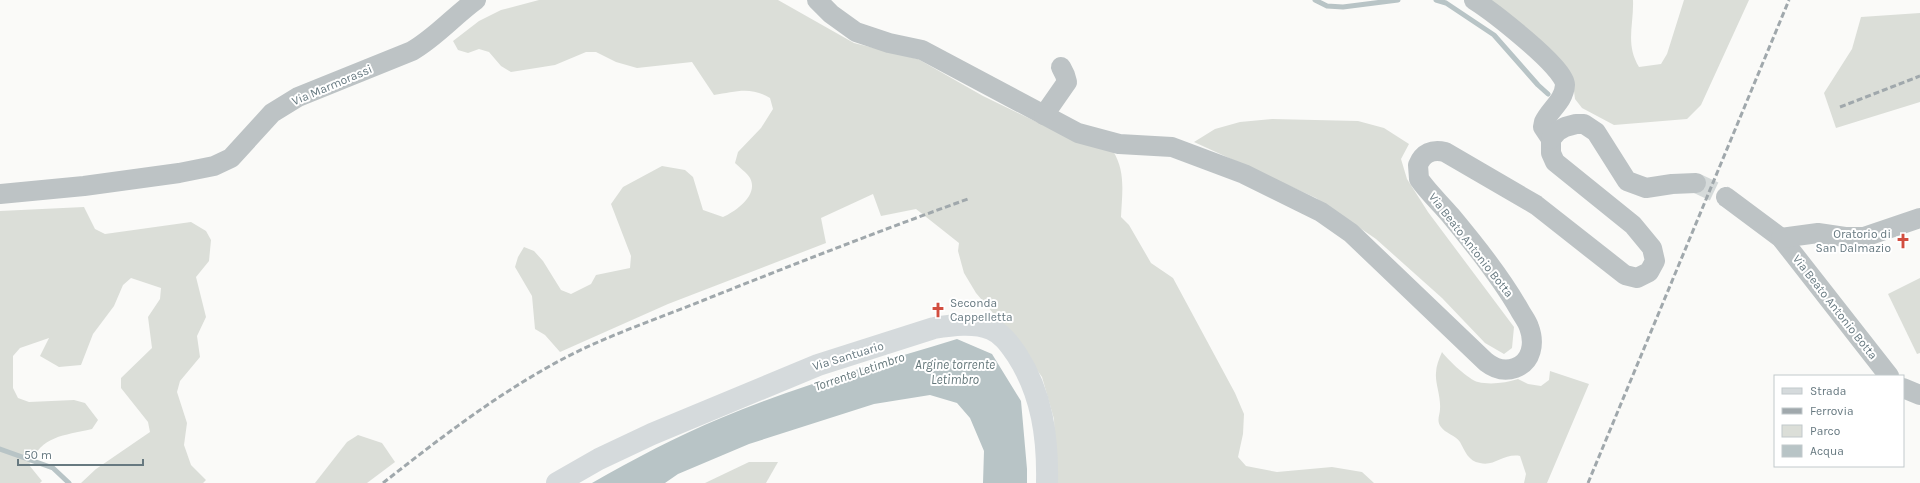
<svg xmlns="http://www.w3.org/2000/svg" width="1920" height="483" viewBox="0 0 1920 483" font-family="Karla,sans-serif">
  <rect width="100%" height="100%" fill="#fafaf8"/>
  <g fill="#dbded8">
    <path d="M539,0H778L854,43L918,59L983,96L1074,140L1113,151C1126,172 1122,193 1121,217L1129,225L1151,263L1173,278L1235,393L1244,414L1243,434L1238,457L1246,466L1277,472L1332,467L1362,472L1374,483H1056L1054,419L1042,377L1014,338L976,293L964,273L958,251L959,243L916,209L881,216L873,194L821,218L826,243L668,304L560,352L545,335L535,329L532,296L515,267L518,257L524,247L534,251L543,261L561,290L571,294L591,284L596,275L630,268L631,256L611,204L623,187L662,166L685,170L693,177L703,210L723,217C736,211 759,195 750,178C747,173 739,167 735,163L738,152L761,128L773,109L770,98C750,86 735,92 714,95L692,62L637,68L616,62L596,52H586L555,65L511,72L501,66L489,52L479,49L468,53L458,50L453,41L479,21L501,10Z"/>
    <path d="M1487,0H1633C1634,25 1625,44 1639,67L1661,64L1667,54L1684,0H1749L1701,105L1687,119L1614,125L1582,108L1575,99L1572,76Z"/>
    <polygon points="1920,13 1920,102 1836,128 1824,93 1852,49 1861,17"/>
    <polygon points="1272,119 1358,121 1384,128 1409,144 1401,159 1407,179 1428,212 1514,327 1512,348 1504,354 1485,343 1442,298 1376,239 1316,198 1194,142 1215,129 1240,122"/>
    <path d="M84,207L95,229L105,234L191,222L206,231L211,240L209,261L196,277L206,317L197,336L200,357L180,381L177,392L187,423L184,445L191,465L206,480L203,483H81L96,469L150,432L148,422L121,388V378L152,348L148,317L160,299L161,288L131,278L123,285L114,306L93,334L81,365L59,367L40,356L49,338L20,348L13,356V388L18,398L29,402L74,400L85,403L98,420L92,429C63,436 42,435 29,465L42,481L40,483H0V211Z"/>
    <polygon points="1920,278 1920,353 1917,354 1888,294"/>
    <path d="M1442,352C1448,360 1469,380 1478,382C1490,385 1506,383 1518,379L1528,384L1541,386L1549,380L1550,371L1589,384L1547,483H1524L1526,474L1520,456C1504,453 1494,467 1480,463C1468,461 1465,451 1460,442C1455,435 1445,433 1441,427C1436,421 1440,415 1440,409C1441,396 1435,383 1436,373C1436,366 1439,359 1442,352Z"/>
    <polygon points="358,435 382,443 395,462 367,483 315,483 347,442"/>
    <polygon points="749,462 778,462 766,483 705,483"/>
  </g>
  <path fill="#b8c4c6" d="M957,339L992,354L1021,401L1027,469V483H983L984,451L970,418L957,403L930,395L874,404L749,444L678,474L665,483H592C634,459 677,436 721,418C798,386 878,363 957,339Z"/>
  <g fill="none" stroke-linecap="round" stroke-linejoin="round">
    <g stroke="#b8c4c6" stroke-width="5">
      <polyline points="1315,0 1327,6 1343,7 1398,0"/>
      <polyline points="1436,0 1446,3 1494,35 1538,85 1548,94"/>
      <polyline points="0,449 53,468 69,483"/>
    </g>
    <polyline stroke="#d5dada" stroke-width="20" stroke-dasharray="20 10" stroke-linecap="butt" points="1696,183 1726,197"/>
    <g stroke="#bdc3c5" stroke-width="20">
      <path d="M817,0L831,14L856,32L889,43L922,50L1078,133L1119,144L1172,147L1244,174L1321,212L1351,233L1486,362C1495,369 1504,372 1515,368C1532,362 1535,343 1529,327C1527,321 1522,315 1519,309C1500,276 1475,245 1451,216C1440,203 1428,192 1419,179L1418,165C1423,153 1432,149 1445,152L1536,205L1625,275L1637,278L1649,272L1655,261L1652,248L1633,225L1555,162L1551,153V139"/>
      <path d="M1474,0C1490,10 1566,68 1565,85C1564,101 1550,109 1544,122L1543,127L1551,139"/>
      <polyline points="1044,115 1067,82 1065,75 1061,67"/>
      <polyline points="1551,139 1558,131 1565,127 1576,124 1584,124 1596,132 1627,181 1646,188 1672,184 1696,183"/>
      <path d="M0,194L84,186L179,173L214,166L231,158L272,113L298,97L412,51C435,38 454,16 476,0"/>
      <polyline points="1726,197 1781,238 1889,376"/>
      <polyline points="1781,238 1818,233 1845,237 1864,237 1920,218"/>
      <polyline points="1903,388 1920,395"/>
    </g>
    <path stroke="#d5dadc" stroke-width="22" d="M557,483L599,459L652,434L818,365L934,328C952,325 974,322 991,329C1003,334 1010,345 1017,355C1042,394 1048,437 1047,483"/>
    <g stroke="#a0a8ac" stroke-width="3" stroke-dasharray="6 3" stroke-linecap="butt">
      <polyline points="1840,107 1920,76"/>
      <path d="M383,483C439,439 496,395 559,361C603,337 657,319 704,300C792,265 879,231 968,199"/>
      <polyline points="1588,483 1789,0"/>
    </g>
  </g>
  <defs>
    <g id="church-bare" transform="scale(1.2)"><path d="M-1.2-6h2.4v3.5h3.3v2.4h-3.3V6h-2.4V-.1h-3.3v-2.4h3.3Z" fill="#d24e40" stroke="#fff" stroke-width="2.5" paint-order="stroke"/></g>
  </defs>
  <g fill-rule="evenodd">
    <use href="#church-bare" x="1903" y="241"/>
    <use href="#church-bare" x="938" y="310"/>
  </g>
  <g text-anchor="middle" stroke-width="4" stroke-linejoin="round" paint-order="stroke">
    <g font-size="12" fill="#677980" stroke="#fff">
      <text transform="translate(332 85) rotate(-23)" y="4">Via Marmorassi</text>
      <text transform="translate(1471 245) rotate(52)" y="4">Via Beato Antonio Botta</text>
      <text transform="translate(1835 307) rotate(52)" y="4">Via Beato Antonio Botta</text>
      <text transform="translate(848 356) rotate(-17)" y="4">Via Santuario</text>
    </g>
    <g font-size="12" fill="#677980" stroke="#fff" text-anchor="end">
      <text x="1891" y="238">Oratorio di<tspan x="1891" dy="14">San Dalmazio</tspan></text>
      <text x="950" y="307" text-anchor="start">Seconda<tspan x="950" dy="14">Cappelletta</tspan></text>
    </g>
    <g font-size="13" font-style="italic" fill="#637679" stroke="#fff">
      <text x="955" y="369">Argine torrente<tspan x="955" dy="15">Letimbro</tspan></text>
      <text transform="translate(859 371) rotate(-19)" y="5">Torrente Letimbro</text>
    </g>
  </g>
  <rect x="1774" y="375" width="130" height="92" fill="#ffffff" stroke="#c2c9cc"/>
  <rect x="1782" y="388" width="20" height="6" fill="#d5dadc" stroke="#c2c9cc"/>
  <text x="1810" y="395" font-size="12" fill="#677980">Strada</text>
  <rect x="1782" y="408" width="20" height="6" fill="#a0a8ac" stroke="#c2c9cc"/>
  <text x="1810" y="415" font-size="12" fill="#677980">Ferrovia</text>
  <rect x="1782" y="425" width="20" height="12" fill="#dbded8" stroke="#c2c9cc"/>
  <text x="1810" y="435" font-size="12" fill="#677980">Parco</text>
  <rect x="1782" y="445" width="20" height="12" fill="#b8c4c6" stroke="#c2c9cc"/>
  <text x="1810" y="455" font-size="12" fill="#677980">Acqua</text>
  <path d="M18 459v6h125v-6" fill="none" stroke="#677980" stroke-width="2"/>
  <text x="24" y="459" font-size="12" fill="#677980" stroke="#ffffff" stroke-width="3" paint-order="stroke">50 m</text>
</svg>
